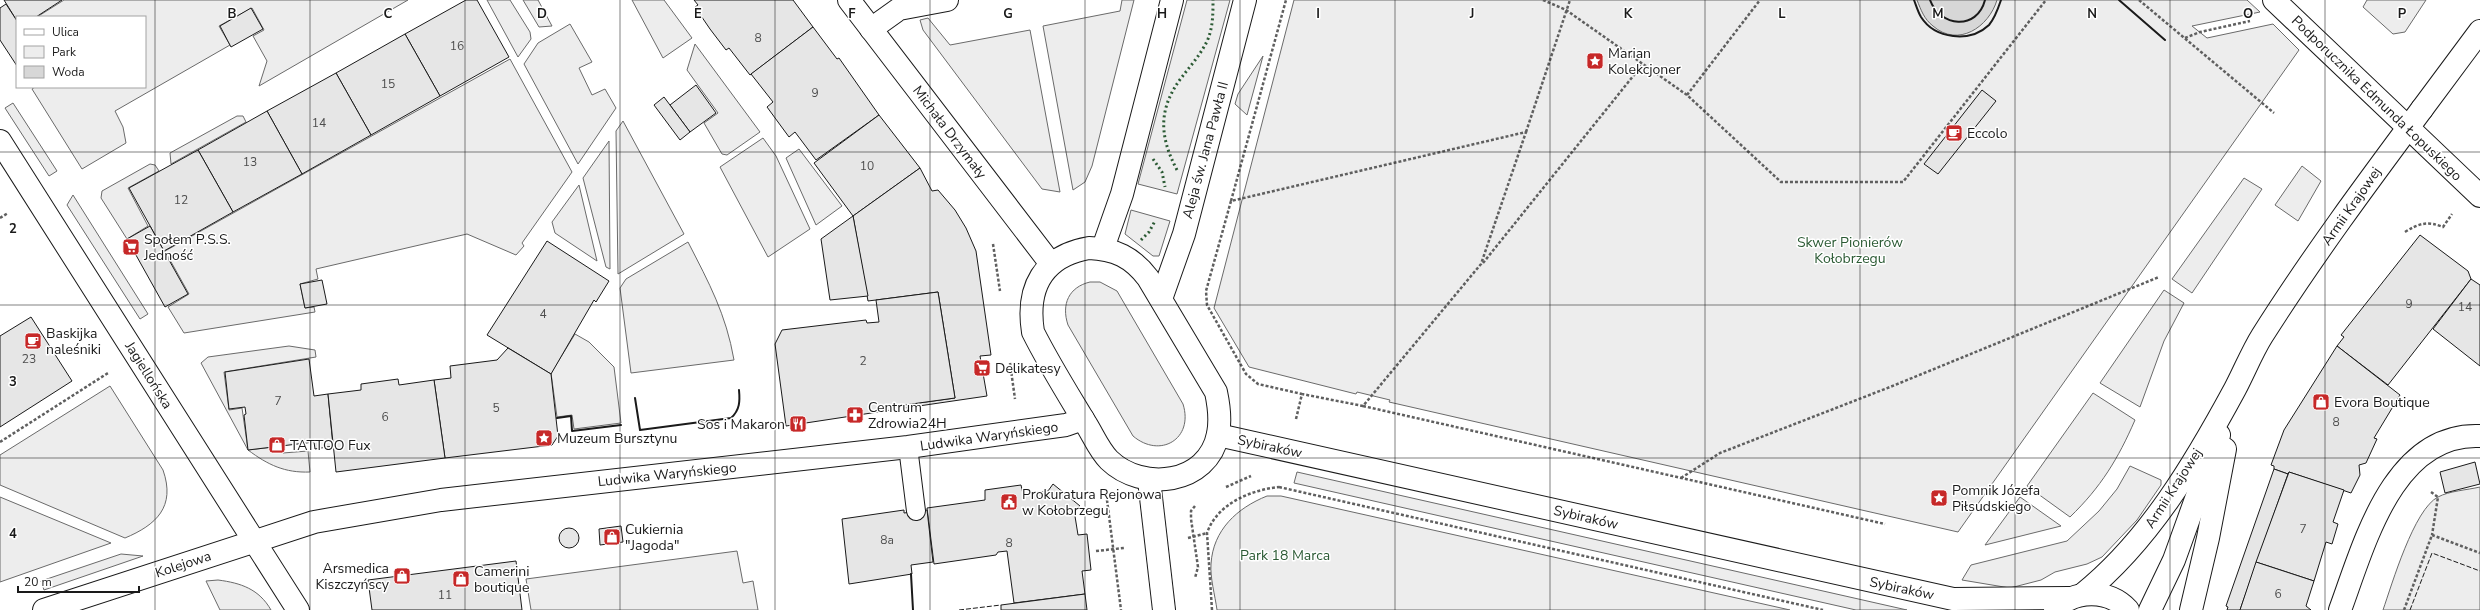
<svg xmlns="http://www.w3.org/2000/svg" width="2480" height="610" viewBox="0 0 2480 610" font-family="'Nunito Sans',sans-serif">
  <rect width="100%" height="100%" fill="#fff"/>
  <g fill="#ededed" stroke="#6a6a6a">
    <polygon points="64,0 408,0 259,86 267,61 253,36 264,30 252,8 219,26 230,45 115,111 123,127 126,143 82,169 32,89 35,87 145,87 145,17 37,17"/>
    <polygon points="487,0 510,0 530,32 531,39 518,57"/>
    <polygon points="523,0 538,0 552,26 539,27"/>
    <polygon points="632,0 664,0 692,38 663,58"/>
    <polygon points="1122,0 1134,0 1092,166 1085,182 1073,190 1043,26 1120,11"/>
    <polygon points="1187,0 1230,0 1177,194 1138,184"/>
    <polygon points="1294,0 2247,0 2260,12 2192,26 2207,38 2273,24 2299,50 1958,532 1389,402 1390,400 1357,392 1356,394 1249,367 1214,308"/>
    <polygon points="2367,0 2426,0 2405,32 2393,34 2363,7"/>
    <polygon points="928,18 950,45 1030,30 1060,192 1042,189 923,30 920,20"/>
    <polygon points="570,24 592,62 579,68 592,95 605,89 616,108 578,164 524,64 538,43"/>
    <polygon points="695,44 760,132 727,155 722,154 704,123 718,113 687,70"/>
    <polygon points="1263,56 1247,115 1235,104 1238,94"/>
    <polygon points="510,59 572,172 522,243 524,246 516,255 467,234 316,269 318,279 300,284 305,308 314,307 315,312 184,333 168,307 189,294 165,251"/>
    <polygon points="13,103 57,171 49,176 5,108"/>
    <polygon points="237,116 243,116 246,122 171,164 170,153"/>
    <polygon points="623,121 684,234 618,274 616,131"/>
    <polygon points="763,138 776,156 810,229 768,257 720,167"/>
    <polygon points="609,141 610,269 606,267 583,178"/>
    <polygon points="799,149 842,206 816,225 786,158"/>
    <polygon points="150,164 155,165 159,171 128,188 148,226 127,239 101,198 102,191"/>
    <polygon points="2302,166 2321,181 2298,221 2275,205"/>
    <polygon points="2244,178 2262,189 2192,293 2172,279"/>
    <polygon points="579,185 597,261 555,233 552,222"/>
    <polygon points="73,195 148,314 140,319 67,205"/>
    <polygon points="1131,210 1170,221 1159,256 1153,256 1125,234"/>
    <path d="M688,242C709,283 726,314 734,360L631,373L620,288L626,279Z"/>
    <path d="M1090,282H1100L1117,291L1183,404C1194,439 1160,459 1133,436L1068,325C1061,304 1069,287 1090,282Z"/>
    <polygon points="2164,290 2184,303 2164,341 2140,407 2100,383"/>
    <polygon points="575,334 589,342 614,367 621,423 574,429 572,415 557,417 551,373"/>
    <polygon points="289,346 315,350 316,357 224,372 229,410 242,408 248,450 201,363 208,357"/>
    <path d="M110,386L163,470C176,507 156,525 125,538L0,485V455Z"/>
    <path d="M2093,393L2135,420C2118,459 2101,487 2070,517L2027,486Z"/>
    <path d="M282,446L283,453L308,451L310,472C285,473 268,465 248,450Z"/>
    <polygon points="2130,466 2161,480 2161,485 2137,520 2102,557 2087,564 2055,572 2041,580 2010,588 1962,580 1971,565 2067,541 2099,511 2117,489"/>
    <polygon points="1297,472 1907,610 1856,610 1294,483"/>
    <path d="M2480,487V610H2383C2392,584 2414,509 2438,497C2449,491 2467,490 2480,487Z"/>
    <path d="M1267,496H1281L1790,610H1217C1215,595 1210,578 1211,564C1213,530 1237,508 1267,496Z"/>
    <polygon points="0,497 111,543 0,582"/>
    <polygon points="2020,497 2061,526 1985,545"/>
    <polygon points="737,551 743,583 753,581 758,610 531,610 526,579"/>
    <polygon points="121,554 143,556 44,590 41,581"/>
    <path d="M218,580C241,583 259,589 271,610H220L206,581Z"/>
  </g>
  <path fill="#d7d7d7" stroke="#6a6a6a" d="M1917,0H1997C1989,27 1958,48 1933,26C1924,19 1921,10 1917,0Z"/>
  <g fill="#e6e6e6" stroke="#1a1a1a">
    <polygon points="4,0 62,0 36,17 17,17 17,21"/>
    <polygon points="466,0 477,0 509,57 440,96 405,34"/>
    <polygon points="694,0 793,0 813,27 750,75 729,48 726,50 710,29 695,7 698,5"/>
    <polygon points="6,4 17,21 17,66 0,40 0,8"/>
    <polygon points="251,8 263,29 231,47 220,26"/>
    <polygon points="813,27 837,59 839,58 879,115 816,160 795,132 789,137 767,107 773,102 751,74"/>
    <polygon points="405,34 440,96 371,135 336,73"/>
    <polygon points="336,73 371,135 302,174 267,111"/>
    <polygon points="696,85 716,113 690,132 670,105"/>
    <polygon points="1982,90 1996,101 1938,174 1924,164"/>
    <polygon points="664,97 690,132 680,140 654,105"/>
    <polygon points="267,111 302,174 233,212 198,150"/>
    <polygon points="879,115 920,168 853,216 814,163"/>
    <polygon points="198,150 233,212 164,251 129,188"/>
    <polygon points="920,168 932,191 938,190 955,210 966,228 976,251 991,355 980,356 987,396 905,408 904,405 955,398 938,292 868,301 853,216"/>
    <polygon points="853,216 868,296 830,300 821,239"/>
    <polygon points="150,226 188,294 165,307 127,239"/>
    <polygon points="2420,235 2468,271 2471,279 2388,385 2337,346 2344,337 2341,335"/>
    <polygon points="547,241 609,281 596,302 594,300 551,374 487,335"/>
    <polygon points="2471,279 2480,285 2480,366 2433,329"/>
    <polygon points="322,280 327,304 305,308 300,284"/>
    <polygon points="938,292 955,398 890,407 891,410 786,426 775,344 782,330 866,320 867,323 879,322 876,300"/>
    <polygon points="31,317 72,381 0,427 0,336"/>
    <polygon points="2337,346 2400,395 2374,438 2377,439 2366,463 2359,465 2360,475 2351,493 2289,472 2288,474 2274,469 2274,466 2271,465 2284,430"/>
    <polygon points="508,348 551,374 558,436 552,445 445,458 434,380 451,378 450,366 497,360"/>
    <polygon points="309,359 314,396 328,394 333,446 315,449 314,442 248,450 244,415 246,414 245,407 229,409 225,372"/>
    <polygon points="398,379 399,385 434,380 445,458 336,472 328,394 361,390 361,384"/>
    <polygon points="2475,462 2480,484 2445,493 2440,472"/>
    <polygon points="2274,469 2288,474 2240,610 2227,610 2228,607 2226,606"/>
    <polygon points="2289,472 2344,490 2333,522 2338,524 2332,544 2326,542 2314,581 2256,562"/>
    <polygon points="1053,484 1080,506 1074,510 1078,535 1087,534 1091,570 1082,571 1085,594 1014,603 1007,551 998,552 996,555 934,564 927,508 985,500 985,490 1021,485 1023,494 1048,491"/>
    <polygon points="904,510 904,513 927,510 933,562 911,565 912,574 849,584 842,519"/>
    <polygon points="621,526 623,542 600,545 599,529"/>
    <circle cx="569" cy="538" r="10"/>
    <polygon points="516,561 522,610 372,610 368,580"/>
    <polygon points="2256,562 2314,581 2306,606 2311,610 2240,610"/>
    <polygon points="1085,594 1087,610 1001,610 1001,605"/>
  </g>
  <g fill="none" stroke-linecap="round" stroke-linejoin="round">
    <g stroke="#1a1a1a" stroke-width="20">
      <polyline id="lane" points="908,447 916,511"/>
    </g>
    <g stroke="#1a1a1a" stroke-width="24">
      <g id="street">
        <polyline points="849,0 1051,264"/>
        <polyline points="871,29 899,9 947,0"/>
        <polyline points="2422,109 2480,31"/>
        <polyline points="1218,435 1953,599 2070,598"/>
        <polyline points="44,610 314,522 441,500 908,447 1066,425 1083,419"/>
        <path d="M2340,610C2364,545 2393,432 2480,436"/>
      </g>
    </g>
    <g stroke="#1a1a1a" stroke-width="24">
      <g id="secondary">
        <polyline points="2274,0 2480,196"/>
        <polyline points="0,141 298,610"/>
        <path d="M1089,248C1115,249 1132,257 1148,278L1216,392C1219,406 1221,419 1218,434C1208,485 1142,492 1109,460C1099,450 1093,435 1086,424C1068,394 1049,364 1033,332C1026,288 1043,256 1089,248Z"/>
        <polyline points="1103,248 1122,194 1172,0"/>
        <polyline points="1161,299 1184,234 1245,0"/>
        <polyline points="1149,480 1164,610"/>
        <path d="M2083,594C2149,541 2195,463 2235,389C2244,372 2252,352 2262,336C2312,257 2367,183 2422,109"/>
        <path d="M2055,610C2074,589 2109,589 2128,610"/>
        <polyline points="2150,610 2174,560 2219,435"/>
        <polyline points="2191,610 2208,538 2225,449"/>
      </g>
    </g>
    <g stroke="#5f5f5f" stroke-width="2.5" stroke-dasharray="3 2" stroke-linecap="butt">
      <polyline points="1543,0 1566,10 1687,95 1781,182 1903,182 2046,0"/>
      <polyline points="2139,0 2274,113"/>
      <polyline points="2185,38 2200,32 2250,21"/>
      <polyline points="1687,95 1760,0"/>
      <polyline points="1526,132 1570,0"/>
      <polyline points="1231,201 1286,0"/>
      <polyline points="0,218 8,213"/>
      <path d="M2405,232C2419,223 2428,221 2443,227L2452,214"/>
      <polyline points="993,244 1000,291"/>
      <polyline points="1483,263 1642,65"/>
      <polyline points="1010,363 1015,399"/>
      <polyline points="1363,406 1885,524"/>
      <polyline points="1296,419 1302,394 1363,406 1481,264 1526,132 1231,201 1206,291 1207,305 1246,374 1258,384 1302,394"/>
      <polyline points="0,442 108,373"/>
      <polyline points="1681,478 1720,453 1890,387 2159,277"/>
      <polyline points="1226,487 1251,476"/>
      <polyline points="1279,487 1823,610"/>
      <polyline points="2431,492 2438,497 2432,535"/>
      <polyline points="1107,500 1121,610"/>
      <polyline points="1195,506 1191,511 1191,519 1198,567 1195,578"/>
      <polyline points="1188,538 1207,533"/>
      <polyline points="1096,551 1124,548"/>
      <path d="M1212,610L1207,533C1217,504 1250,490 1279,487"/>
      <polyline points="2404,610 2432,535 2480,553"/>
    </g>
    <use href="#lane" stroke="#fff" stroke-width="18"/>
    <use href="#street" stroke="#fff" stroke-width="22"/>
    <use href="#secondary" stroke="#fff" stroke-width="22"/>
    <g stroke="#2b5a34" stroke-width="3" stroke-dasharray="2 3" stroke-linecap="butt">
      <polyline points="1153,159 1162,172 1165,187"/>
      <path d="M1177,170C1159,136 1158,108 1182,77C1191,65 1202,53 1208,39C1213,26 1213,14 1213,0"/>
      <polyline points="1141,240 1149,232 1155,221"/>
    </g>
    <g stroke="#1a1a1a" stroke-width="1" stroke-dasharray="5 2" stroke-linecap="butt">
      <polyline points="959,610 1001,605"/>
      <polyline points="2410,610 2432,553 2480,571"/>
    </g>
    <g stroke="#1a1a1a" stroke-width="2">
      <path d="M1914,0C1916,5 1918,12 1921,17C1935,39 1970,43 1989,25C1995,18 1998,9 2001,0"/>
      <path d="M1930,0C1940,27 1977,31 1985,0"/>
      <polyline points="2119,0 2165,40"/>
      <path d="M635,398L640,430L731,418C740,410 740,401 739,390"/>
      <polyline points="557,418 571,416 572,431 621,425"/>
      <polyline points="911,574 913,610"/>
    </g>
  </g>
  <path fill="none" stroke="#1a1a1a" stroke-width="1" stroke-opacity="0.55" d="M155,0V610M310,0V610M465,0V610M620,0V610M775,0V610M930,0V610M1085,0V610M1240,0V610M1395,0V610M1550,0V610M1705,0V610M1860,0V610M2015,0V610M2170,0V610M2325,0V610M0,152H2480M0,305H2480M0,458H2480"/>
  <defs>
    <g id="sight-square" transform="scale(0.9)"><rect x="-9" y="-9" width="18" height="18" rx="4" fill="#c62828" stroke="#fff"/><path d="M0-6L1.8-2.2L6-1.7L2.9 1.2L3.7 5.4L0 3.3L-3.7 5.4L-2.9 1.2L-6-1.7L-1.8-2.2Z" fill="#fff"/></g>
    <g id="cafe-square" transform="scale(0.9)"><rect x="-9" y="-9" width="18" height="18" rx="4" fill="#c62828" stroke="#fff"/><path d="M-5.5-4.5H6V0H3Q3 3.5 0 3.5H-2.5Q-5.5 3.5-5.5 0ZM3-3.2v2h1.7v-2ZM-6 4.5H4V6H-6Z" fill="#fff"/></g>
    <g id="supermarket-square" transform="scale(0.9)"><rect x="-9" y="-9" width="18" height="18" rx="4" fill="#c62828" stroke="#fff"/><path d="M-6-5.5h2.5l.6 2H6L4.5 2H-2.5L-4.4-4H-6ZM-1.5 3.2a1.3 1.3 0 1 0 .1 0ZM3 3.2a1.3 1.3 0 1 0 .1 0Z" fill="#fff"/></g>
    <g id="shop-square" transform="scale(0.9)"><rect x="-9" y="-9" width="18" height="18" rx="4" fill="#c62828" stroke="#fff"/><path d="M-5-2.5h2.3a2.7 3.5 0 0 1 5.4 0H5L5.5 6h-11ZM-1.5-2.5h3a1.5 2.3 0 0 0-3 0Z" fill="#fff"/></g>
    <g id="pharmacy-square" transform="scale(0.9)"><rect x="-9" y="-9" width="18" height="18" rx="4" fill="#c62828" stroke="#fff"/><path d="M-2-6h4v4h4v4h-4v4h-4v-4h-4v-4h4Z" fill="#fff"/></g>
    <g id="restaurant-square" transform="scale(0.9)"><rect x="-9" y="-9" width="18" height="18" rx="4" fill="#c62828" stroke="#fff"/><path d="M-5-6h1v4h1v-4h1v4h1v-4h1v5L-1.5 .5V6h-2V.5L-5-1ZM5-6V6H3V1.5H1.5Q1.5-4 5-6Z" fill="#fff"/></g>
    <g id="civic-square" transform="scale(0.9)"><rect x="-9" y="-9" width="18" height="18" rx="4" fill="#c62828" stroke="#fff"/><path d="M-.6-6.5H3V-4.5H.6V-3L4-1V1h2V6H-6V1h2V-1L-.6-3ZM-1.2 2.5V6h2.4V2.5Z" fill="#fff"/></g>
  </defs>
  <g fill-rule="evenodd">
    <use href="#sight-square" x="1595" y="61"/>
    <use href="#cafe-square" x="1954" y="133"/>
    <use href="#supermarket-square" x="131" y="247"/>
    <use href="#cafe-square" x="33" y="341"/>
    <use href="#supermarket-square" x="982" y="368"/>
    <use href="#shop-square" x="2321" y="402"/>
    <use href="#pharmacy-square" x="855" y="415"/>
    <use href="#restaurant-square" x="798" y="424"/>
    <use href="#sight-square" x="544" y="438"/>
    <use href="#shop-square" x="277" y="445"/>
    <use href="#sight-square" x="1939" y="498"/>
    <use href="#civic-square" x="1009" y="502"/>
    <use href="#shop-square" x="612" y="537"/>
    <use href="#shop-square" x="402" y="576"/>
    <use href="#shop-square" x="461" y="579"/>
  </g>
  <g text-anchor="middle" stroke-width="3" stroke-linejoin="round" paint-order="stroke">
    <g font-size="12" fill="#4d4d4d">
      <text x="758" y="42">8</text>
      <text x="457" y="50">16</text>
      <text x="388" y="88">15</text>
      <text x="815" y="97">9</text>
      <text x="319" y="127">14</text>
      <text x="250" y="166">13</text>
      <text x="867" y="170">10</text>
      <text x="181" y="204">12</text>
      <text x="2409" y="308">9</text>
      <text x="2465" y="311">14</text>
      <text x="543" y="318">4</text>
      <text x="29" y="363">23</text>
      <text x="863" y="365">2</text>
      <text x="278" y="405">7</text>
      <text x="496" y="412">5</text>
      <text x="385" y="421">6</text>
      <text x="2336" y="426">8</text>
      <text x="2303" y="533">7</text>
      <text x="887" y="544">8a</text>
      <text x="1009" y="547">8</text>
      <text x="2278" y="598">6</text>
      <text x="445" y="599">11</text>
    </g>
    <g font-size="14" fill="#1a1a1a" stroke="#fff" text-anchor="start">
      <text x="1608" y="58">Marian<tspan x="1608" dy="16">Kolekcjoner</tspan></text>
      <text x="1967" y="138">Eccolo</text>
      <text x="144" y="244">Społem P.S.S.<tspan x="144" dy="16">Jedność</tspan></text>
      <text x="46" y="338">Baskijka<tspan x="46" dy="16">naleśniki</tspan></text>
      <text x="995" y="373">Delikatesy</text>
      <text x="2334" y="407">Evora Boutique</text>
      <text x="868" y="412">Centrum<tspan x="868" dy="16">Zdrowia24H</tspan></text>
      <text x="785" y="429" text-anchor="end">Sos i Makaron</text>
      <text x="557" y="443">Muzeum Bursztynu</text>
      <text x="290" y="450">TATTOO Fux</text>
      <text x="1952" y="495">Pomnik Józefa<tspan x="1952" dy="16">Piłsudskiego</tspan></text>
      <text x="1022" y="499">Prokuratura Rejonowa<tspan x="1022" dy="16">w Kołobrzegu</tspan></text>
      <text x="625" y="534">Cukiernia<tspan x="625" dy="16">"Jagoda"</tspan></text>
      <text x="389" y="573" text-anchor="end">Arsmedica<tspan x="389" dy="16">Kiszczyńscy</tspan></text>
      <text x="474" y="576">Camerini<tspan x="474" dy="16">boutique</tspan></text>
    </g>
    <g font-size="14" fill="#1a1a1a" stroke="#fff">
      <text transform="translate(2377 98) rotate(44)" y="5">Podporucznika Edmunda Łopuskiego</text>
      <text transform="translate(950 132) rotate(53)" y="5">Michała Drzymały</text>
      <text transform="translate(1205 150) rotate(-75)" y="5">Aleja św. Jana Pawła II</text>
      <text transform="translate(2351 206) rotate(-55)" y="5">Armii Krajowej</text>
      <text transform="translate(149 375) rotate(58)" y="5">Jagiellońska</text>
      <text transform="translate(989 436) rotate(-8)" y="5">Ludwika Waryńskiego</text>
      <text transform="translate(1270 446) rotate(12)" y="5">Sybiraków</text>
      <text transform="translate(667 474) rotate(-6)" y="5">Ludwika Waryńskiego</text>
      <text transform="translate(2173 488) rotate(-57)" y="5">Armii Krajowej</text>
      <text transform="translate(1586 517) rotate(13)" y="5">Sybiraków</text>
      <text transform="translate(183 564) rotate(-18)" y="5">Kolejowa</text>
      <text transform="translate(1902 588) rotate(12)" y="5">Sybiraków</text>
    </g>
    <g font-size="14" fill="#2b5a34" stroke="#fff">
      <text x="1850" y="247">Skwer Pionierów<tspan x="1850" dy="16">Kołobrzegu</tspan></text>
      <text x="1285" y="560">Park 18 Marca</text>
    </g>
  </g>
  <g font-size="13" text-anchor="middle" font-weight="bold" fill="#1a1a1a" stroke="#fff" stroke-width="3" stroke-linejoin="round" paint-order="stroke">
    <text x="232" y="18">B</text>
    <text x="388" y="18">C</text>
    <text x="542" y="18">D</text>
    <text x="698" y="18">E</text>
    <text x="852" y="18">F</text>
    <text x="1008" y="18">G</text>
    <text x="1162" y="18">H</text>
    <text x="1318" y="18">I</text>
    <text x="1472" y="18">J</text>
    <text x="1628" y="18">K</text>
    <text x="1782" y="18">L</text>
    <text x="1938" y="18">M</text>
    <text x="2092" y="18">N</text>
    <text x="2248" y="18">O</text>
    <text x="2402" y="18">P</text>
    <text x="13" y="233">2</text>
    <text x="13" y="386">3</text>
    <text x="13" y="538">4</text>
  </g>
  <rect x="16" y="16" width="130" height="72" fill="#ffffff" stroke="#a3a3a3"/>
  <rect x="24" y="29" width="20" height="6" fill="#ffffff" stroke="#a3a3a3"/>
  <text x="52" y="36" font-size="12" fill="#1a1a1a">Ulica</text>
  <rect x="24" y="46" width="20" height="12" fill="#ededed" stroke="#a3a3a3"/>
  <text x="52" y="56" font-size="12" fill="#1a1a1a">Park</text>
  <rect x="24" y="66" width="20" height="12" fill="#d7d7d7" stroke="#a3a3a3"/>
  <text x="52" y="76" font-size="12" fill="#1a1a1a">Woda</text>
  <path d="M18 586v6h121v-6" fill="none" stroke="#1a1a1a" stroke-width="2"/>
  <text x="24" y="586" font-size="12" fill="#1a1a1a" stroke="#ffffff" stroke-width="3" paint-order="stroke">20 m</text>
</svg>
